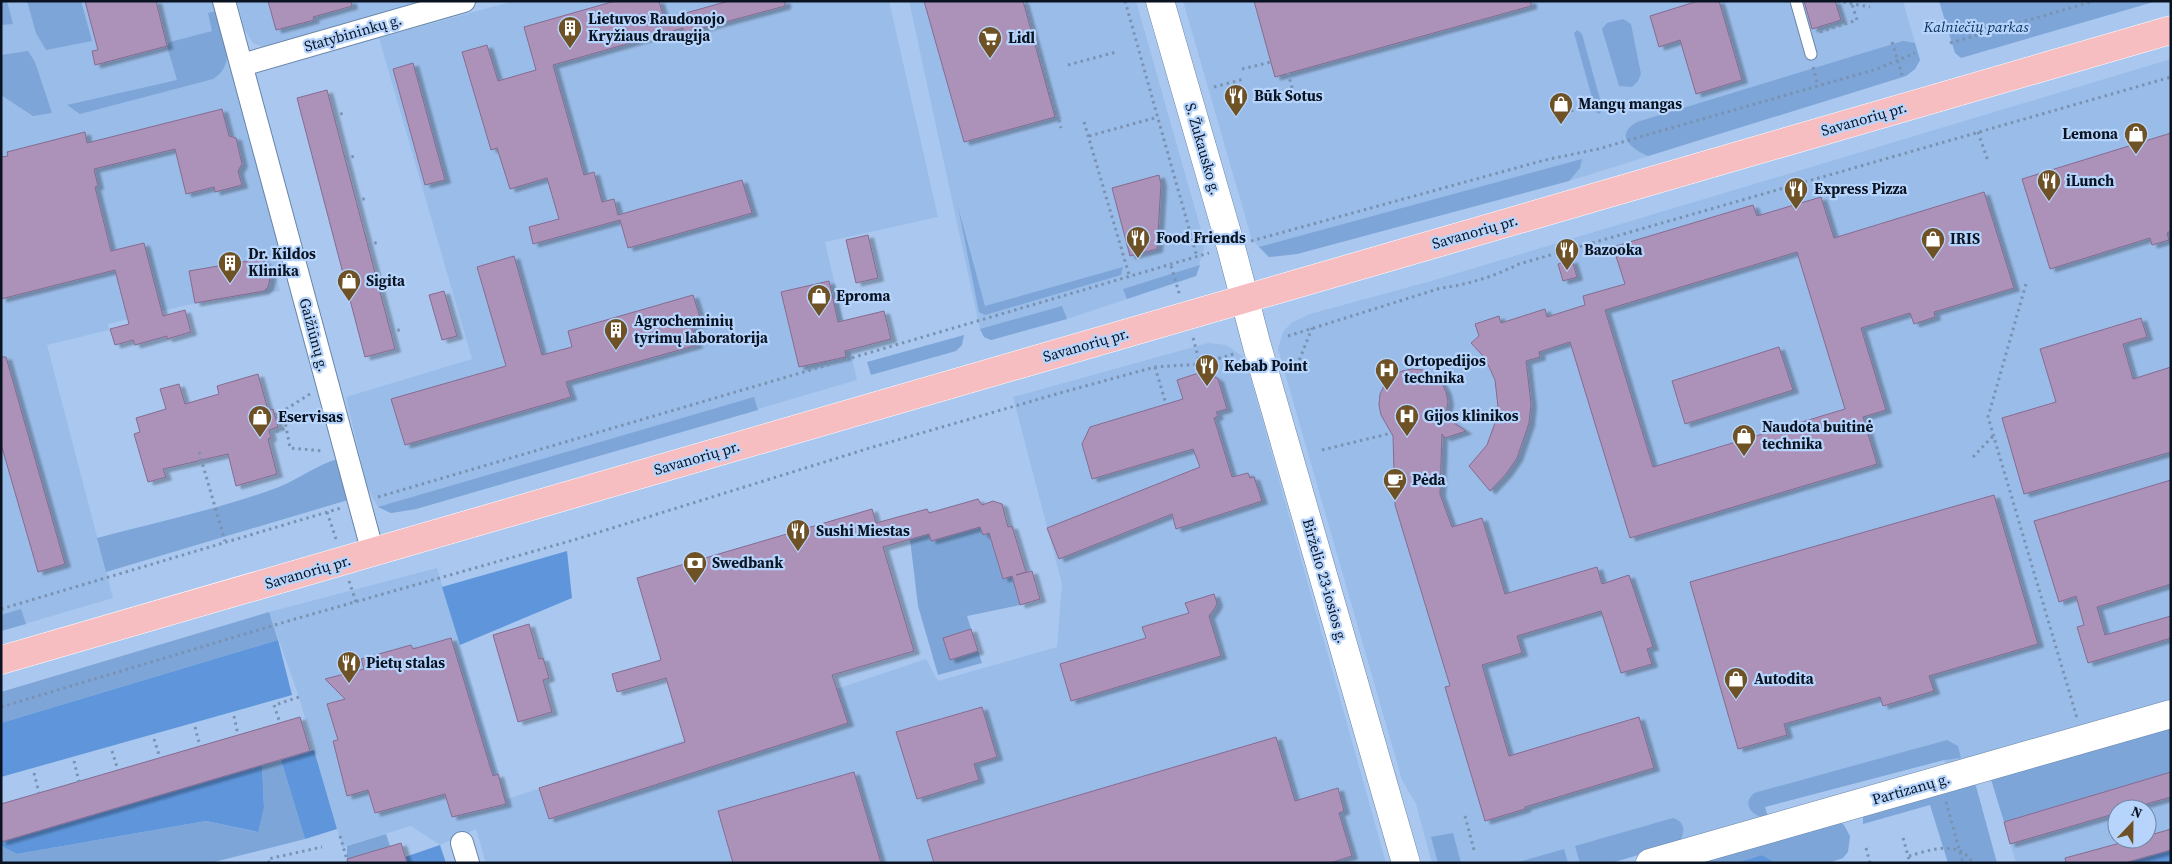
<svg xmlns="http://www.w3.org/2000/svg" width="2172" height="864" viewBox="0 0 2172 864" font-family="'Source Serif 4',serif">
  <defs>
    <filter id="shadow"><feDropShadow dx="5.5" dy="3" stdDeviation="1" flood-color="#0004"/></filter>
  </defs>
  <rect width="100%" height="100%" fill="#aac8ef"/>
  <g fill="#9abce8" fill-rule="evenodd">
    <polygon points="1,1 213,1 287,266 276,275 280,291 187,305 108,324 109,330 47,345 113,598 1,631"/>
    <polygon points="237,1 434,1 266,48 253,43 244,29"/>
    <polygon points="514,1 889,1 938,217 825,242 857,380 416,509 391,513 378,507 367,487 346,397 472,359 379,38"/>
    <polygon points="909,1 1136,1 1205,244 1196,276 1067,319 991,340 984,337 980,329"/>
    <polygon points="1183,1 1903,1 1920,60 1915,69 1906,76 1569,181 1297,254 1269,257 1252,240"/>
    <polygon points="2171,59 2171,701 1947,769 1944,760 1765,807 1768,817 1611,863 1432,863 1416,804 1402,780 1278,349 1283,332 1291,323 1310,314 1431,281"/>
    <polygon points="1208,343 1226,345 1245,358 1386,863 486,863 476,829 440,845 411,826 345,846 343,849 299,697 269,612 437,568 507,799 926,659 938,681 1057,647 1062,584 1013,397"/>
    <path d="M2171,773V850L2124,863H2016L2004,822ZM2117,809H2147V839H2117Z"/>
  </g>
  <g fill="#7da5d8">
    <polygon points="1,1 7,1 13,24 1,25"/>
    <polygon points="27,1 81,1 92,41 46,50 36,33"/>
    <polygon points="1939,1 2157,1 1961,58 1955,53"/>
    <path d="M216,11C222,35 239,63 213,79L80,114L67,105L177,80L167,46L170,42L212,31L208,13Z"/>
    <polygon points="1623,19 1631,24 1641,74 1638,81 1632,87 1619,86 1602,29 1607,23"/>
    <polygon points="1577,30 1582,34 1603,110 1599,114 1596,112 1574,33"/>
    <path d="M1903,41L1915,43L1920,60L1915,69L1906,76L1648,156C1631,149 1614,135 1637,122Z"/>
    <polygon points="28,51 35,62 52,113 33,116 1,95 1,55"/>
    <polygon points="1582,159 1580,168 1569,181 1297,254 1269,257 1259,247"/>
    <polygon points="958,207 985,306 1123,267 1121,275 985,315 979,312"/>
    <polygon points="1200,265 1196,276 1127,299 1123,289"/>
    <polygon points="1062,306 1067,319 991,340 984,337 980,329"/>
    <polygon points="964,335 962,345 956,351 871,375 867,362"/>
    <polygon points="754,397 758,410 416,509 391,513 378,507"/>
    <path d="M338,459L348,500L106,572L97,538C157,522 220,509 279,487C299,479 316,465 338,459Z"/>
    <polygon points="980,527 983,535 989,533 1003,579 1012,576 1020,605 967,616 982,663 938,675 918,606 910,539 929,534"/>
    <polygon points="21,609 26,624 1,631 1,615"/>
    <polygon points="269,612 278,640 1,723 1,692"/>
    <polygon points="2171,724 2171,773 2004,822 1990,776"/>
    <path d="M1947,740L1958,746L1961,758L1944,760L1765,807L1768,817L1764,818C1751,815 1742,804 1754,793Z"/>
    <polygon points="281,760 305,839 210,863 1,863 1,846 17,854 206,821 257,832 264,808 262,765"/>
    <polygon points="1972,781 1976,786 1997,863 1948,863 1930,805 1863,824 1863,815"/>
    <path d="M1673,818C1686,822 1685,833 1679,843L1611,863H1580L1575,846Z"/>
    <polygon points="1840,822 1844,825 1850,836 1848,852 1843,858 1828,863 1776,863 1762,855 1736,863 1686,863"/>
    <polygon points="1453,833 1461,863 1438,863 1431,837"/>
    <polygon points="386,834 390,846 362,855 364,863 347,863 347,846"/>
    <polygon points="1564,849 1568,863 1515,863"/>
  </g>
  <g fill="#5e95db">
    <polygon points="567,551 572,598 460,645 442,587"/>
    <polygon points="278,640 292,695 1,777 1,723"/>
    <polygon points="314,750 337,829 305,839 281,760"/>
    <polygon points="262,765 264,808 258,832 206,821 17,854 1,846 1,842"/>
    <polygon points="440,845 446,863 407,863 405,857"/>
    <polygon points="2171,850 2171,863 2124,863"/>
    <polygon points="1762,855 1776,863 1736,863"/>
  </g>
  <g fill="#ac92b9" stroke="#856b91" fill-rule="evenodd" filter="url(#shadow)">
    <polygon points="85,1 156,1 167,46 95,65 92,51 98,50"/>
    <polygon points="268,1 351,1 352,6 313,17 314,20 276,30"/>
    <polygon points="615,1 659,1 664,19 729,1 785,1 785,6 684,33 683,28 553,65 584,175 594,172 602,202 614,199 618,215 742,180 752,213 628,248 620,220 533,244 529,227 559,219 547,178 510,189 497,148 491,150 462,52 487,45 498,81 536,70 524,27"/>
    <polygon points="924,1 1023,1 1055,117 964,142"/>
    <polygon points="1254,1 1531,1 1531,6 1275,77"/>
    <polygon points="1698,1 1719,1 1742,80 1696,94 1680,40 1659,47 1650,16"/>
    <polygon points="1804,1 1835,1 1841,20 1812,29"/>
    <polygon points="413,63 445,180 425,185 393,69"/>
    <polygon points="327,90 395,349 365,357 297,98"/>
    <polygon points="222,109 229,136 236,138 242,164 238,171 242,185 215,192 214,187 186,194 175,149 94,169 98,186 95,187 111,251 144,243 163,316 185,310 191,332 167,339 167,336 135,345 133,340 115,345 110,329 129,324 115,270 1,299 1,157 8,156 7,152 85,132 87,143"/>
    <polygon points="2171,133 2171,231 2167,233 2169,240 2152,245 2150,238 2050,269 2022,179"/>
    <polygon points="1159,175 1161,184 1157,249 1130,256 1112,188"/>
    <path d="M1984,192L2014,288L1934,312L1935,317L1914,324L1910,313L1861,328L1886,410L1863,417L1877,464L1630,538L1570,342L1539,352L1540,357L1526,361L1531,404L1529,423L1517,458L1506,474L1490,491L1469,466L1487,445L1496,420L1498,407L1495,380L1485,358L1471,343L1479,336L1475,324L1499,316L1501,323L1545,309L1547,317L1585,305L1583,296L1625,284L1613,247L1753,205L1757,216L1821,197L1834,238ZM1797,252L1845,409L1653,467L1605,310Z"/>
    <polygon points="868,235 878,278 856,283 846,240"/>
    <polygon points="514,256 542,355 572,347 568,331 693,295 702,324 692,327 697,345 566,382 571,397 405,445 391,399 506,366 477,267"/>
    <polygon points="259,259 265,262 271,274 268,287 264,291 195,303 189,271"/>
    <polygon points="1572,260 1577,277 1563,281 1558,264"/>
    <polygon points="829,281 838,322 884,311 891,339 845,351 846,357 799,367 781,292"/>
    <polygon points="444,291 457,336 442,340 429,295"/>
    <polygon points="2141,318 2147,337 2123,344 2133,379 2171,367 2171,452 2024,494 2002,418 2056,402 2040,349"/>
    <polygon points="1779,347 1793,390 1685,424 1672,381"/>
    <polygon points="1,357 6,357 65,564 38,572 1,444"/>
    <polygon points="1412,369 1423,370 1433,375 1441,382 1446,392 1448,402 1445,417 1466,431 1445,438 1442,434 1440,494 1452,527 1482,518 1505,594 1597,567 1602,584 1629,575 1653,647 1647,649 1652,664 1621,673 1601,611 1517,636 1522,653 1482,665 1509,756 1639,717 1654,768 1525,807 1525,809 1485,821 1445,687 1450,686 1395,505 1393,436 1381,415 1379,405 1380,394 1385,384 1392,376 1402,371"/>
    <polygon points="1205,371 1218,379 1227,409 1216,412 1218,416 1214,418 1232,477 1248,473 1250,478 1254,477 1262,501 1176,529 1172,514 1059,559 1047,528 1200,467 1193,449 1092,479 1082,444 1090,427 1183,399 1177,380"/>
    <polygon points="258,374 268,410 273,409 278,427 269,430 271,438 268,439 277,474 236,486 228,454 163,469 166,477 148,482 134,434 140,432 136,418 166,409 160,389 179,384 185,404 219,394 217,386"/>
    <polygon points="2171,480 2171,584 2097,607 2105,635 2171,616 2171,638 2088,663 2077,627 2084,625 2076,596 2059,602 2034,521"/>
    <polygon points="1994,495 2038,644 1929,676 1934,691 1883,706 1880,697 1784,724 1787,735 1738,749 1690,582"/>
    <polygon points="978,499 982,505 993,501 1002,504 1008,527 1012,526 1026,572 1016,575 1032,571 1040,599 1020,605 1012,576 1003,579 989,533 983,535 980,527 931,541 929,534 883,547 914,651 832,675 848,723 549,819 539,788 685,742 666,678 617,692 612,674 661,660 637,578 872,509 876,523 927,509 929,513"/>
    <polygon points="1214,594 1217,603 1215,608 1209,616 1221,656 1071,701 1060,664 1146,638 1142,627 1189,613 1185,603"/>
    <polygon points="529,624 539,659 543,658 549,678 543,680 552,712 518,722 493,635"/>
    <polygon points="971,629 978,651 950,660 943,638"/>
    <polygon points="451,638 493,776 498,774 506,804 452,817 445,794 375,813 368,790 347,796 333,741 338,740 327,704 345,699 325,679 364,669 361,659 411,645 413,649"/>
    <polygon points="982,707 997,757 974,764 979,780 917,799 896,732"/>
    <polygon points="300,717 310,751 1,842 1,804"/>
    <polygon points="1276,737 1295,801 1338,788 1344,811 1339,813 1352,856 1330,863 934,863 927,840"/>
    <polygon points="854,772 881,863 733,863 718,811"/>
    <polygon points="2171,772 2171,797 2129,809 2117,809 2117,813 2010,844 2004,822"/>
    <polygon points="2171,829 2171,850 2124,863 2066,863 2065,858 2135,839 2147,839 2147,836"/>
    <polygon points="401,843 407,863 348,863 347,859"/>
  </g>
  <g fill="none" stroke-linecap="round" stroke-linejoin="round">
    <g stroke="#6985a9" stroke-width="13">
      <polyline id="service" points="1796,1 1811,54"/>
    </g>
    <g stroke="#6985a9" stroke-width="24">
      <g id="minor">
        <polyline points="224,1 373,553"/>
        <polyline points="242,65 464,1"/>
        <polyline points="462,843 468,863"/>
      </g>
    </g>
    <g stroke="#6985a9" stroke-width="29">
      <polyline id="tertiary" points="1650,863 2171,714"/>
    </g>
    <g stroke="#6985a9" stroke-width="29">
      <polyline id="secondary" points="1160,1 1231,247 1257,346 1406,863"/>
    </g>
    <g stroke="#fff" stroke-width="29">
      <polyline id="primary" points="1,660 2171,30"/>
    </g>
    <g stroke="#7a92b1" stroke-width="3" stroke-dasharray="2.5 4" stroke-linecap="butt">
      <polyline points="1026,1 1061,128"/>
      <polyline points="1125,1 1197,257"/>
      <polyline points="1837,1 1870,7"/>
      <polyline points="1820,32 1857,20 1852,4"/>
      <polyline points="1892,42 1902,75"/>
      <polyline points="1950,43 2094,1"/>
      <polyline points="1068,65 1116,52"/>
      <polyline points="1813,67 1818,86"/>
      <polyline points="1242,69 1271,62"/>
      <polyline points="1288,73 1294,95"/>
      <polyline points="1214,87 1244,79"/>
      <polyline points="334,116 344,113"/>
      <polyline points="1556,118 1555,115 1585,107"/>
      <polyline points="1084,122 1130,278"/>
      <polyline points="1978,132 1988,161"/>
      <polyline points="1089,136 1158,117"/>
      <polyline points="345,158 356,156"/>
      <polyline points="356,201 367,198"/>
      <polyline points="1251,241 1545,160 1598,149 1877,69 1915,53"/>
      <polyline points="368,245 379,242"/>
      <polyline points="1171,266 1180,296"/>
      <polyline points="2026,284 1988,417 2077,718"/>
      <polyline points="379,289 391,285"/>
      <polyline points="391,332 403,329"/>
      <path d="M1288,336L1441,288C1467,285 1495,276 1519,264L2171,77"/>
      <polyline points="1193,338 1200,364"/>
      <polyline points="1297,366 1312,328"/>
      <polyline points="1155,367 1166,404"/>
      <polyline points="310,394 283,411 290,448 324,451"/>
      <polyline points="270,434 286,428"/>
      <polyline points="1322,450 1392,433"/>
      <polyline points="199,452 225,541"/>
      <polyline points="1973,457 1993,436"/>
      <polyline points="378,497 1209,253"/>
      <polyline points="327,512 336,539"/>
      <polyline points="349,581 356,602"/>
      <polyline points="1,609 341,508"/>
      <polyline points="278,704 299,697"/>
      <polyline points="274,705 280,723"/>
      <polyline points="1,707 295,619 577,539 873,447 1060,393 1155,367 1200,364 1237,353"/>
      <polyline points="234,716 238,735"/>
      <polyline points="195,727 200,746"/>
      <polyline points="154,739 160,758"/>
      <polyline points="112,751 118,770"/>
      <polyline points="74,761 79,782"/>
      <polyline points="34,773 39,793"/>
      <polyline points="1946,802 1963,863"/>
      <polyline points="1465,816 1474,850"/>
      <polyline points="340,836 348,863"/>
      <polyline points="1903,838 1910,863"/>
      <polyline points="1866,848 1870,863"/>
      <path d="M1909,856C1930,850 1958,839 1973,863"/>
      <polyline points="269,863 268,859 322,847"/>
    </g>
    <use href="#service" stroke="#fff" stroke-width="11"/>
    <use href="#minor" stroke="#fff" stroke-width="22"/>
    <use href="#tertiary" stroke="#fff" stroke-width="28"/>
    <use href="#secondary" stroke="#fff" stroke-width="28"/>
    <use href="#primary" stroke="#f7bec2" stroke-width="28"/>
  </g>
  <defs>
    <g id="building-pin" transform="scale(1.25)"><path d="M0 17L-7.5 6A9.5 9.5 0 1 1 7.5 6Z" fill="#6e5125" stroke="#b7d5fc"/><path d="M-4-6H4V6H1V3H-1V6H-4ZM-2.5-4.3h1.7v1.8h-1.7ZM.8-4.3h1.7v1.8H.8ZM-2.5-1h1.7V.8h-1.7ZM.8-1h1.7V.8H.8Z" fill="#fff"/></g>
    <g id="supermarket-pin" transform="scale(1.25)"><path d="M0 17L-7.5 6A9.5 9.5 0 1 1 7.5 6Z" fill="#6e5125" stroke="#b7d5fc"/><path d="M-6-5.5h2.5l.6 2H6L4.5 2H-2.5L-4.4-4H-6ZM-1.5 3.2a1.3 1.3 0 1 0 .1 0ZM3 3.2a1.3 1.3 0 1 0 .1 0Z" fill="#fff"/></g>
    <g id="restaurant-pin" transform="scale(1.25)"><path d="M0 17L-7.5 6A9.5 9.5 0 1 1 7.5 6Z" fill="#6e5125" stroke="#b7d5fc"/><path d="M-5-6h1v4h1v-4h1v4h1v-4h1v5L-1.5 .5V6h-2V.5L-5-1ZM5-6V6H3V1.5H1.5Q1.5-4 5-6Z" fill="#fff"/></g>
    <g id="shop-pin" transform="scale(1.25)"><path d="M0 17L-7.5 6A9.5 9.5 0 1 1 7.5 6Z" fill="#6e5125" stroke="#b7d5fc"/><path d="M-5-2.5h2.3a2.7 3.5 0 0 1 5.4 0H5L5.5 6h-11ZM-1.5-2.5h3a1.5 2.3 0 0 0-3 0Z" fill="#fff"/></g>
    <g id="hospital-pin" transform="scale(1.25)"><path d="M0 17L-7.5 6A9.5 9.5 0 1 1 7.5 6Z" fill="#6e5125" stroke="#b7d5fc"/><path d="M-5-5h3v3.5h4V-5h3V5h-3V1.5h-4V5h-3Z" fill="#fff"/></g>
    <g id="cafe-pin" transform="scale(1.25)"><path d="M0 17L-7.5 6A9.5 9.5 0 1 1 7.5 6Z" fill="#6e5125" stroke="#b7d5fc"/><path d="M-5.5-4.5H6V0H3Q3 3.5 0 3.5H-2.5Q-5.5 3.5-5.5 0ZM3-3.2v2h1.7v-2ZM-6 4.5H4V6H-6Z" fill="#fff"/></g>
    <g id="bank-pin" transform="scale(1.25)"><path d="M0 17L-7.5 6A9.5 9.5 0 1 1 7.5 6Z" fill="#6e5125" stroke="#b7d5fc"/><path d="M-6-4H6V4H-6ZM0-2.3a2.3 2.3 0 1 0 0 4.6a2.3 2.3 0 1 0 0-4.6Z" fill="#fff"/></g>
  </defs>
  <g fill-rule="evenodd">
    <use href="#building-pin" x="570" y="28"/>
    <use href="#supermarket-pin" x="990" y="38"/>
    <use href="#restaurant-pin" x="1236" y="96"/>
    <use href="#shop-pin" x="1561" y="104"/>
    <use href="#shop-pin" x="2136" y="134"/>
    <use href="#restaurant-pin" x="2049" y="181"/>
    <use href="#restaurant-pin" x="1796" y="189"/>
    <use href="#restaurant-pin" x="1138" y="238"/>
    <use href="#shop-pin" x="1933" y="239"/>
    <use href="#restaurant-pin" x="1567" y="250"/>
    <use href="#building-pin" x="230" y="263"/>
    <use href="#shop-pin" x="349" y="281"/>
    <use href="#shop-pin" x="819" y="296"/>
    <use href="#building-pin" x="616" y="330"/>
    <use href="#restaurant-pin" x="1207" y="366"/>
    <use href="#hospital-pin" x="1387" y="370"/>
    <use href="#hospital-pin" x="1407" y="416"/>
    <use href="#shop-pin" x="260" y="417"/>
    <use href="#shop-pin" x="1744" y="436"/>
    <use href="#cafe-pin" x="1395" y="480"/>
    <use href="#restaurant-pin" x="798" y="531"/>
    <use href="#bank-pin" x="695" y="563"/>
    <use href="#restaurant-pin" x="349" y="663"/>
    <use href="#shop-pin" x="1736" y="679"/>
  </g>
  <g text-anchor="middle" stroke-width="4.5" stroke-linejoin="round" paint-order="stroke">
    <g font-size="15" font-weight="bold" fill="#091321" stroke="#b7d5fc" text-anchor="start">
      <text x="588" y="24">Lietuvos Raudonojo<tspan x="588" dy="17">Kryžiaus draugija</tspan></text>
      <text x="1008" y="43">Lidl</text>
      <text x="1254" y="101">Būk Sotus</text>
      <text x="1578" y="109">Mangų mangas</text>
      <text x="2118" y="139" text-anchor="end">Lemona</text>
      <text x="2066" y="186">iLunch</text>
      <text x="1814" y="194">Express Pizza</text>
      <text x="1156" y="243">Food Friends</text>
      <text x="1950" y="244">IRIS</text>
      <text x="1584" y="255">Bazooka</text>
      <text x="248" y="259">Dr. Kildos<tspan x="248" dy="17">Klinika</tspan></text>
      <text x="366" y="286">Sigita</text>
      <text x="836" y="301">Eproma</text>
      <text x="634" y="326">Agrocheminių<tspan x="634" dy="17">tyrimų laboratorija</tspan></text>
      <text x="1404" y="366">Ortopedijos<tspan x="1404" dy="17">technika</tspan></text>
      <text x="1224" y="371">Kebab Point</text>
      <text x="1424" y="421">Gijos klinikos</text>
      <text x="278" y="422">Eservisas</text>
      <text x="1762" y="432">Naudota buitinė<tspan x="1762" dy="17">technika</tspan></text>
      <text x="1412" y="485">Pėda</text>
      <text x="816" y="536">Sushi Miestas</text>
      <text x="712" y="568">Swedbank</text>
      <text x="366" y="668">Pietų stalas</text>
      <text x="1754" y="684">Autodita</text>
    </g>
    <g font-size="15" font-style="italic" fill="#072e5a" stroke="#b7d5fc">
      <text x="1976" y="32">Kalniečių parkas</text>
    </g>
    <g font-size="15" fill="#091321" stroke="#b7d5fc">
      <text transform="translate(353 33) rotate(-16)" y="5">Statybininkų g.</text>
      <text transform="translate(1864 119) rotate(-16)" y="5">Savanorių pr.</text>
      <text transform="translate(1203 149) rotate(74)" y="5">S. Žukausko g.</text>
      <text transform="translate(1475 232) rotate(-16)" y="5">Savanorių pr.</text>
      <text transform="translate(314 335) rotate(75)" y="5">Gaižiūnų g.</text>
      <text transform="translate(1086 345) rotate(-16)" y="5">Savanorių pr.</text>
      <text transform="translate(697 458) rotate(-16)" y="5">Savanorių pr.</text>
      <text transform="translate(308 572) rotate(-16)" y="5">Savanorių pr.</text>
      <text transform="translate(1325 581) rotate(74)" y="5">Birželio 23-iosios g.</text>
      <text transform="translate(1911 789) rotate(-16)" y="5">Partizanų g.</text>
    </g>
  </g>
  <rect width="2172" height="864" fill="none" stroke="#091321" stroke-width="5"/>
  <g transform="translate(2132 824) rotate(22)"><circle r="24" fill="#b7d5fc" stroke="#7187a4"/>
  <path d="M0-4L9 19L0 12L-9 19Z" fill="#6e5125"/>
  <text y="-8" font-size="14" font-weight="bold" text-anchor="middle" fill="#091321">N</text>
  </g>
</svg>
